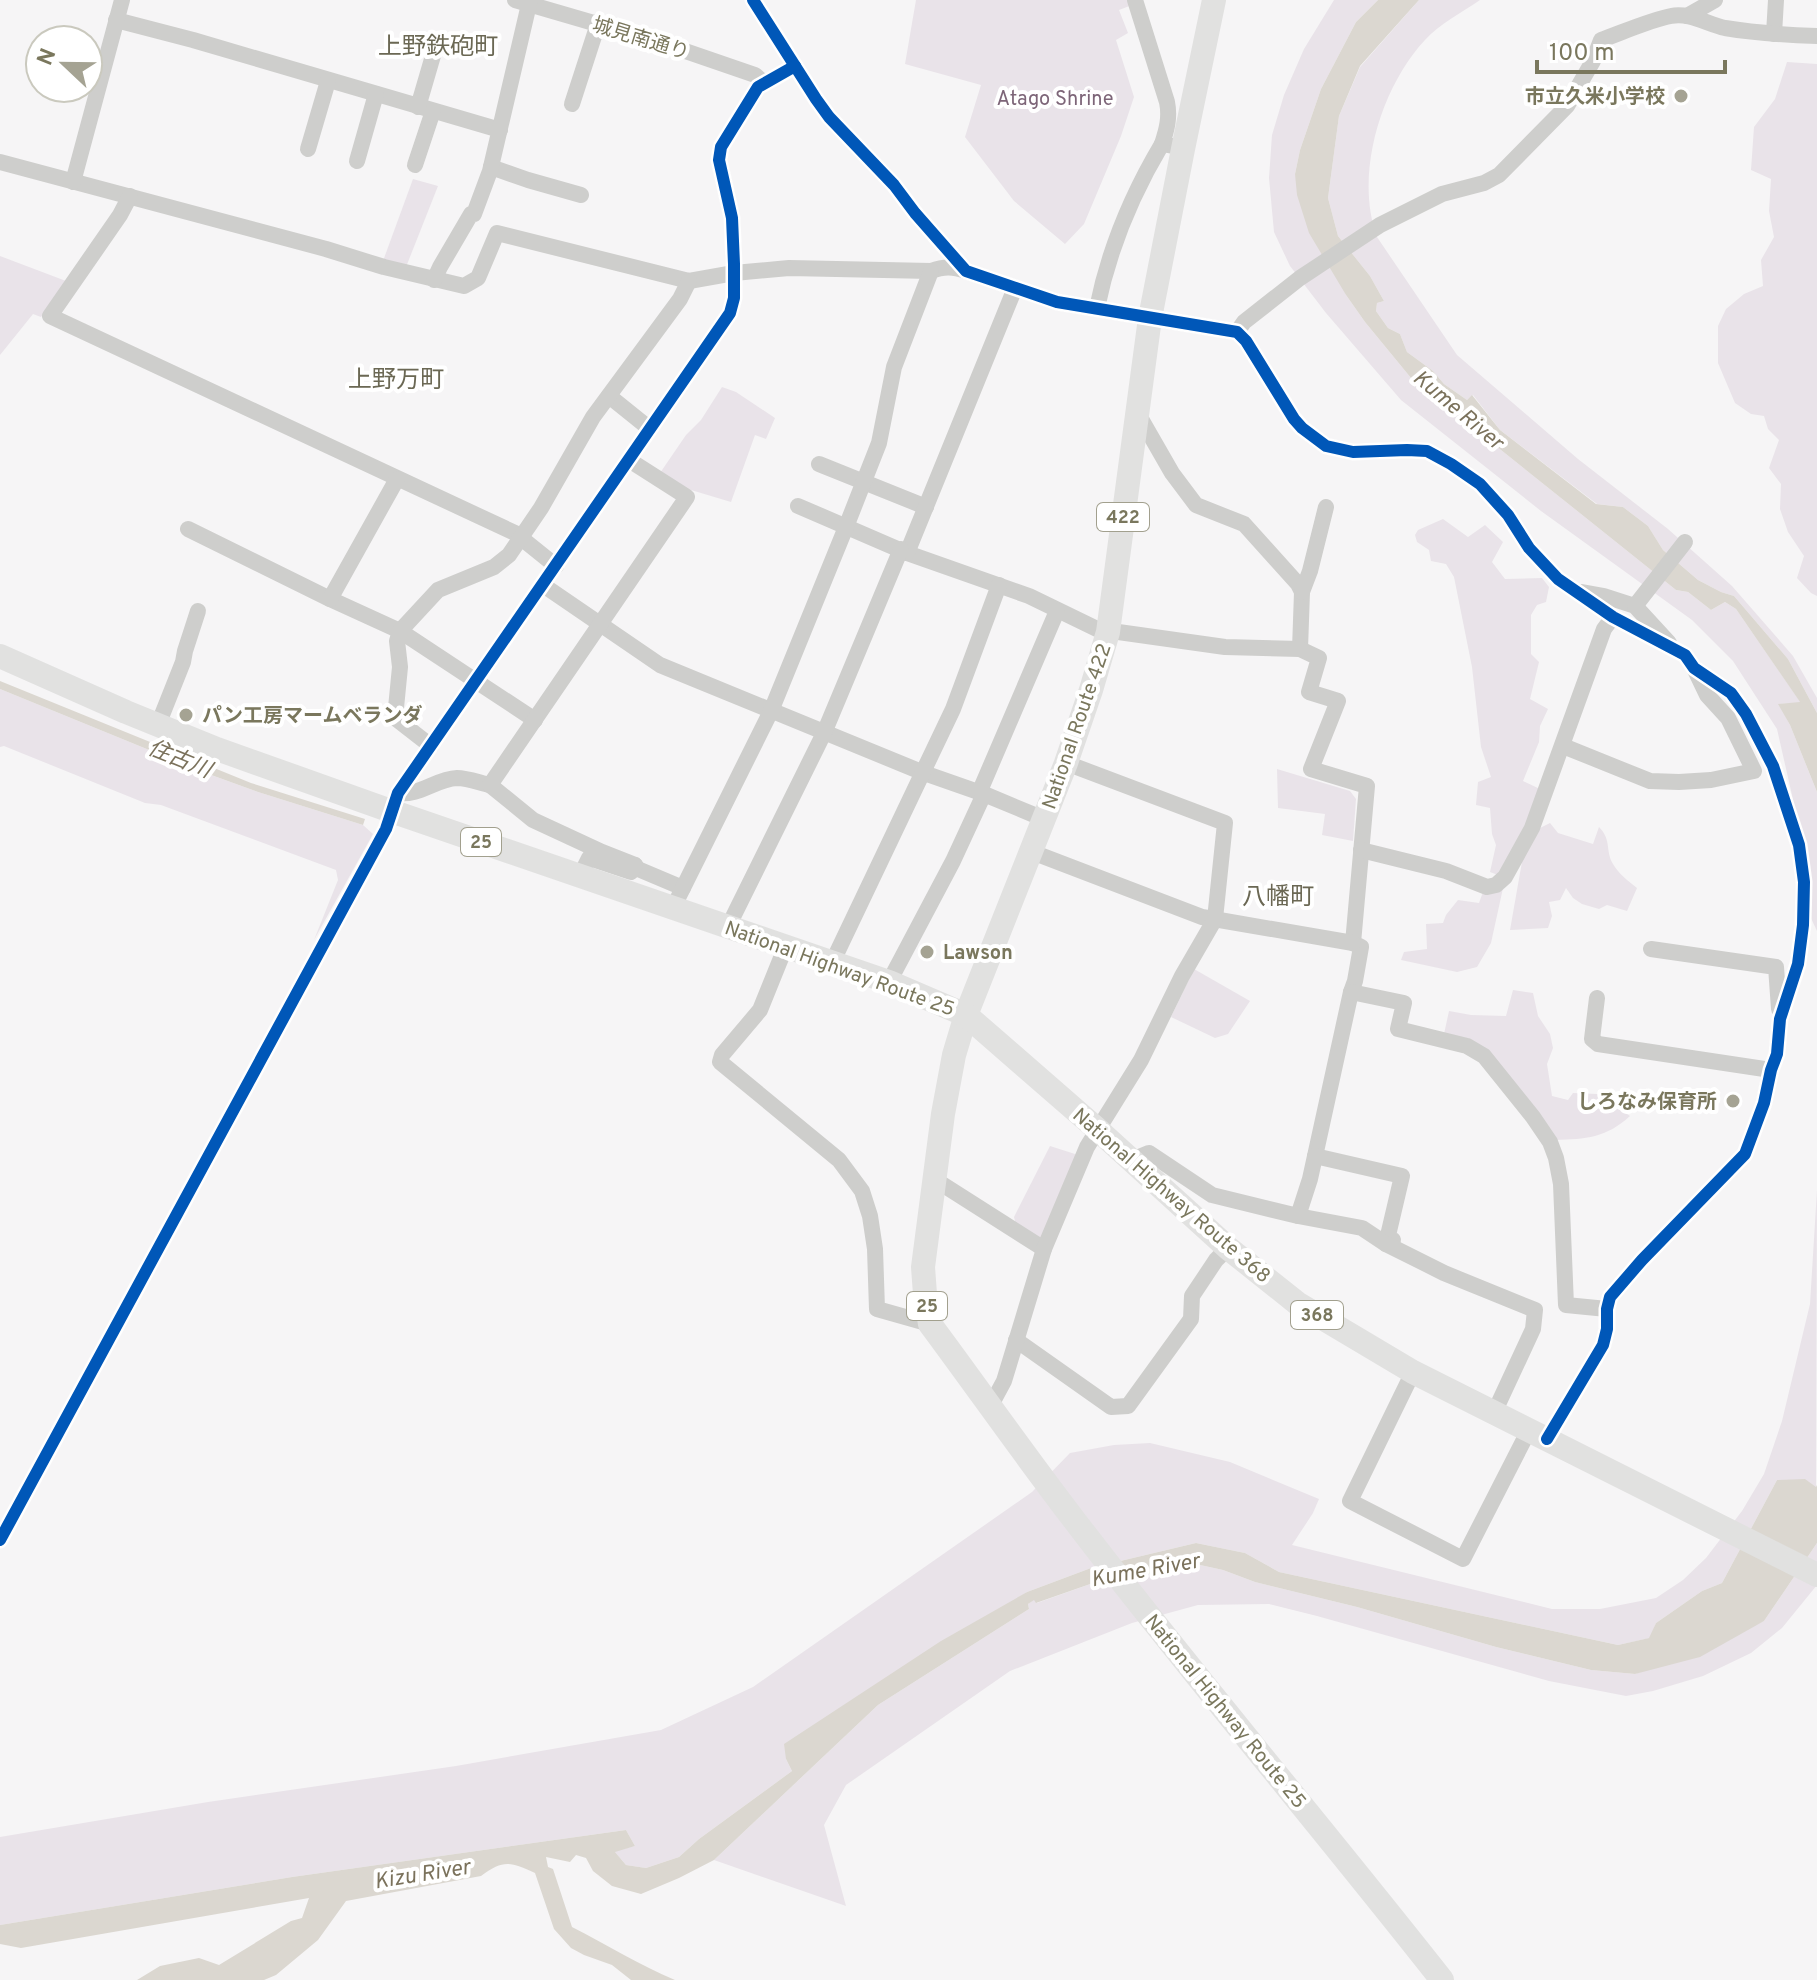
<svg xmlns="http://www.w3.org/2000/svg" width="1817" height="1980" viewBox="0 0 1817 1980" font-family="Overpass,'Noto Sans JP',sans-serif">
  <rect width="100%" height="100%" fill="#f6f5f6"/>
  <g fill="#e9e3e9">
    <polygon points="916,0 1129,0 1132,5 1119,10 1128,33 1116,40 1134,97 1121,136 1084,224 1065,244 1014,201 965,137 981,85 905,64"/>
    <polygon points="1334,0 1378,0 1356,22 1321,89 1300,150 1295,174 1346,295 1365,322 1411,378 1676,590 1688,592 1711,610 1725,602 1736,609 1801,703 1779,704 1790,725 1817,792 1817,931 1809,914 1806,857 1777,729 1733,661 1692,620 1541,511 1401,400 1326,313 1290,266 1274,232 1269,178 1272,135 1284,95 1304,49"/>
    <path d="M1419,0H1480C1463,12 1439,24 1425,40C1381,87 1354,175 1377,237L1457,355L1578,459L1668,529L1732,586L1793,656L1817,698V713L1788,659L1734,596L1721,592L1698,580L1663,550L1648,526L1623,507L1597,504L1500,430L1473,395L1467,400L1444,384L1433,371L1407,352L1400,334L1388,328L1376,311L1377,303L1384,301L1370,276L1338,236L1328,198L1339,116L1360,67Z"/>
    <polygon points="1787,62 1817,64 1817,596 1811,593 1797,578 1804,556 1788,532 1780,509 1781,484 1769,468 1779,440 1768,429 1764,416 1751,414 1735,403 1718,363 1718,326 1726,309 1744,294 1763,286 1761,260 1774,237 1769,211 1771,179 1751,170 1754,127 1775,99"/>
    <polygon points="413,179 438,186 406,267 383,261"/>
    <polygon points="0,256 66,281 41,317 33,314 0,355"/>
    <polygon points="722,387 736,392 775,418 766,439 755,435 731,502 681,487 660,473 686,435 701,420"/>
    <polygon points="1443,519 1468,537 1485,525 1503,542 1492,562 1505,579 1542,578 1549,587 1546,602 1537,605 1531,615 1531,654 1539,662 1530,699 1548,709 1540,726 1539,742 1523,781 1540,789 1526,825 1498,875 1490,872 1496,845 1492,834 1490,808 1476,805 1478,782 1491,777 1481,747 1472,667 1454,577 1446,564 1431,561 1429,550 1417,542 1415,535 1418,530"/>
    <polygon points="0,689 203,772 258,792 363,825 373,834 314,940 338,880 336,870 161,805 145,803 4,746 0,747"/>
    <polygon points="1277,769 1350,791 1356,799 1353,841 1322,835 1325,814 1278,808"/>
    <path d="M1550,823L1558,833L1593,844L1599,827C1612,840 1605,851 1613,864C1618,873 1628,881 1637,888L1627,911L1607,905L1599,909L1582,904L1573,898L1566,888L1560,900L1549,902L1552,916L1548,928L1510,930L1523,856L1536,830Z"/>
    <polygon points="1503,888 1491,943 1477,967 1457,972 1401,960 1404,952 1427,949 1426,924 1443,923 1446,915 1458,900 1479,903 1483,892"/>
    <polygon points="1194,969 1250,1001 1228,1034 1215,1038 1171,1017"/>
    <path d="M1513,990L1533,993L1538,1016L1550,1034L1553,1048L1547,1064L1552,1096L1568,1100L1573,1093L1597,1094L1630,1116C1606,1138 1586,1139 1555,1140L1515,1087L1444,1034L1449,1011L1471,1015L1506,1016Z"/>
    <polygon points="1050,1146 1075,1154 1076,1158 1040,1241 1016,1225 1014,1217"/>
    <polygon points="1817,1190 1816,1487 1777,1480 1722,1583 1702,1591 1656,1623 1650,1638 1618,1645 1279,1572 1245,1553 1196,1543 1091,1568 1027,1592 786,1759 792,1771 699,1839 679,1857 646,1868 626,1865 614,1851 635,1846 626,1830 292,1877 0,1925 0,1837 208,1802 456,1766 661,1730 753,1687 1032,1492 1070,1453 1114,1445 1150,1443 1230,1462 1319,1499 1313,1513 1292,1545 1552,1609 1600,1609 1656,1598 1683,1580 1706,1558 1742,1511 1764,1474 1782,1421 1810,1304"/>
    <polygon points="1817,1543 1817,1585 1782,1628 1751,1653 1703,1676 1653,1691 1626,1696 1549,1681 1317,1616 1269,1604 1198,1605 1132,1623 1010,1671 846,1785 824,1825 846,1906 714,1860 878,1705 1029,1609 1028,1604 1034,1599 1037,1603 1096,1582 1161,1572 1175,1565 1191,1563 1223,1570 1255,1582 1357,1607 1496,1647 1591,1670 1635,1674 1764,1621"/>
  </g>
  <g fill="#dbd7d0">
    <polygon points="1378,0 1419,0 1360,66 1339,116 1328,198 1338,236 1370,276 1384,301 1377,303 1376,311 1388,328 1400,334 1407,352 1433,371 1444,384 1467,400 1472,395 1500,430 1596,504 1623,507 1648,526 1663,550 1698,580 1721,592 1734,596 1788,659 1817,713 1817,792 1790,725 1778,704 1800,702 1736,609 1725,602 1711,610 1688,592 1676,590 1411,378 1365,322 1346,295 1309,233 1297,195 1295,174 1300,150 1321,89 1356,22"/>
    <polygon points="0,681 251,783 365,819 363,825 258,792 203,772 0,689"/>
    <path d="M1805,1479L1816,1487L1817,1485V1543L1764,1621L1700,1657L1635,1674L1591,1670L1496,1647L1357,1607L1255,1582L1223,1570L1191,1563L1175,1565L1161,1572L1096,1582L1036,1603L1034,1600L1028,1604L1029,1609L878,1705L714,1860L679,1878L641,1894L612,1886L593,1871L586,1858L576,1855L570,1862L546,1857L548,1867L553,1869L572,1927C607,1945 640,1965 675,1980H631L612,1965L584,1955L571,1948L554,1929L535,1873C510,1862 504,1859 481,1876L346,1901L318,1940L276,1975L264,1980H137L160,1966L199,1958L219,1965L291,1921L302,1918L309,1898L21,1948L0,1944V1925L292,1877L626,1830L635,1846L615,1852L626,1865L646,1868L679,1857L699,1839L792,1771L786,1759L784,1744L941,1641L1027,1592L1091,1568L1196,1543L1245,1553L1279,1572L1618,1645L1649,1638L1656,1623L1702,1591L1722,1583L1777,1480Z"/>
  </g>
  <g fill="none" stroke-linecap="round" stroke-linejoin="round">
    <g stroke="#cececc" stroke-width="16">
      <polyline points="515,0 659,42 755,75 764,83"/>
      <polyline points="753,0 816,99 829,117 894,185 915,213 966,271 1057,302 1237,332 1246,341 1294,419 1302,428 1326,446 1353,452 1407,450 1427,451 1451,464 1480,484 1508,515 1529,548 1558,579 1613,617 1685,655 1694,668 1731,693 1746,714 1773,766 1799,845 1804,882 1803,925 1798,964 1780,1019 1777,1054 1771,1070 1764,1103 1745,1154 1642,1260 1610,1297 1607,1309 1607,1329 1603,1345 1547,1439"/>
      <path d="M1135,0L1167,102C1170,117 1167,129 1162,144L1173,146"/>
      <polyline points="1687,16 1715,0"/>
      <polyline points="116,20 193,40 500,130"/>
      <polyline points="1774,34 1776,0"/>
      <polyline points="572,104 598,24"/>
      <polyline points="418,107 437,42"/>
      <polyline points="308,149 328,81"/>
      <polyline points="357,161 376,94"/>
      <path d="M0,162L326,249L384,267L464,286L478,278L497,233L689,281L734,273L789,268L931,271C945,266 953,267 966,271"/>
      <polyline points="415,165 433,111"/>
      <polyline points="491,167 528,180 581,195"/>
      <polyline points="73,182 122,0"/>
      <polyline points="130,196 120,215 50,316 515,533 556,566"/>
      <polyline points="434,280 440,267 471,214 474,214 490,171 530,0"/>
      <path d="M1097,308C1109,249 1131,196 1162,144"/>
      <path d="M1237,332L1244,322L1300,278L1380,225L1442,194L1484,183L1499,175L1567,106L1593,61L1601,40C1621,33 1650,20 1671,16C1689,12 1707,24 1725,28C1755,33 1786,35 1817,36"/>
      <polyline points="609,396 650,429"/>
      <polyline points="1137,412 1172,473 1196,505 1244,524 1298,584 1302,592 1300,649"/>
      <polyline points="819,464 926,507"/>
      <polyline points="798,506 907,553 1029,596 1097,629 1225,647 1300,649 1319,658 1309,692 1338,701 1311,769 1367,786 1353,943 1361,947 1355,981 1351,992 1310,1179 1298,1216"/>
      <polyline points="188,529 330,599 400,631 535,720"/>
      <polyline points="907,553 1015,288"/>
      <polyline points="543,585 660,665 924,773 984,794 1044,819"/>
      <polyline points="1302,592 1310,571 1326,507"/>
      <polyline points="1582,592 1604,596 1635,606 1669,643"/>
      <polyline points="330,599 397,479"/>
      <polyline points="1635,606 1685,542"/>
      <polyline points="158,725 183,662 185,651 198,611"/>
      <polyline points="431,746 395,718 400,667 397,641 400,631 438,590 494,567 509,555 541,508 593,417 680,299 689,281"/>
      <polyline points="1563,746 1650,781 1679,782 1711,780 1754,771 1728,718 1707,695 1695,670"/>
      <path d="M398,793C419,796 436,779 457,778C468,778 480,783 490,785"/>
      <polyline points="979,793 1057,611"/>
      <polyline points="1361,850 1446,871 1487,887 1496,885 1505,877 1532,828 1604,629 1613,617"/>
      <polyline points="1032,852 1202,917 1353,943"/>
      <polyline points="635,865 638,869 683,888"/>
      <polyline points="580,876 589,858 631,872 635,865 602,852 533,820 490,785 687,497 629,460"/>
      <polyline points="673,908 771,711 846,527 879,443 894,367 931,271"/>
      <polyline points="728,927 824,733 901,549"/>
      <polyline points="784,946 781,958 760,1010 722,1055 720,1062 839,1160 862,1191 870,1216 875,1249 877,1309 930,1324"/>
      <polyline points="1651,949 1776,967 1779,1009"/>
      <polyline points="832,963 953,709 999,585"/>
      <polyline points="889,982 953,861 984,794"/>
      <polyline points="1351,992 1404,1003 1398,1029 1467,1046 1484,1056 1533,1117 1550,1142 1556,1158 1561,1184 1566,1305 1607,1309"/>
      <polyline points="1597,998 1592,1039 1598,1044 1771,1070"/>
      <polyline points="1315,1156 1402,1176 1386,1244 1393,1240"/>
      <polyline points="1132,1160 1149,1153 1212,1195 1298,1216 1362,1228 1386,1244 1444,1273 1535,1310 1533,1329 1494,1413"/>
      <polyline points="934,1179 1044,1249"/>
      <polyline points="1016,1340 1111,1407 1128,1406 1191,1319 1192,1296 1216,1260 1228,1248"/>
      <polyline points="1413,1372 1350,1501 1463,1559 1529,1430"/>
      <polyline points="990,1407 1004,1381 1044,1249 1087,1147 1141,1060 1182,976 1215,919 1225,823 1066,763"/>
      <polyline points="0,1540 386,829 398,793 730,313 734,298 734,264 732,218 719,160 721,147 758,87 795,66"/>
    </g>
    <g stroke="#e1e1e0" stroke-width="24">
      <path d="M1214,0L1183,149L1150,318L1108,632L1091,690L1066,763L966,1015L954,1055L943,1114L923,1267L925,1294L930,1324C982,1394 1032,1466 1085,1534C1201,1685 1324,1830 1442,1980"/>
      <polyline points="0,656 126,712 217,749 391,811 889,982 966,1015 1097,1129 1228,1248 1297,1303 1413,1372 1817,1575"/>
    </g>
    <g stroke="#fff" stroke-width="17">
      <g id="cycleway">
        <polyline points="753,0 816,99 829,117 894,185 915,213 966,271 1057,302 1237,332 1246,341 1294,419 1302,428 1326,446 1353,452 1407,450 1427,451 1451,464 1480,484 1508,515 1529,548 1558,579 1613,617 1685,655 1694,668 1731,693 1746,714 1773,766 1799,845 1804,882 1803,925 1798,964 1780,1019 1777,1054 1771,1070 1764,1103 1745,1154 1642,1260 1610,1297 1607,1309 1607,1329 1603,1345 1547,1439"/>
        <polyline points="0,1540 386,829 398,793 730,313 734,298 734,264 732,218 719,160 721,147 758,87 795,66"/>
      </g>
    </g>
    <use href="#cycleway" stroke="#0057b8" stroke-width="12"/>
  </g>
  <g fill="#a5a393" stroke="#fff" stroke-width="3">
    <circle cx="1681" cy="96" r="8"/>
    <circle cx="186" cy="715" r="8"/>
    <circle cx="927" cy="952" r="8"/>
    <circle cx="1733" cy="1101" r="8"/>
  </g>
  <g text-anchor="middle" stroke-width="8" stroke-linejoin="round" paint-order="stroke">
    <g fill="#fff" stroke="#a2a08e" stroke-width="2">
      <rect x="1097" y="503" width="52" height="28" rx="6"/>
      <rect x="461" y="828" width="40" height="28" rx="6"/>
      <rect x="907" y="1292" width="40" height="28" rx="6"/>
      <rect x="1291" y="1301" width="52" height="28" rx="6"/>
    </g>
    <g font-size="18" font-weight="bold" fill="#7a775d">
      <text x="1123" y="523">422</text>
      <text x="481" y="848">25</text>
      <text x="927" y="1312">25</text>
      <text x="1317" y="1321">368</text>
    </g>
    <g font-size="20" fill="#7a775d" stroke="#fff">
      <text transform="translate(641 38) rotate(17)" y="7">城見南通り</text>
      <text transform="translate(1076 726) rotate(-71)" y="7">National Route 422</text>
      <text transform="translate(840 968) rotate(20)" y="7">National Highway Route 25</text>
      <text transform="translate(1172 1195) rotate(41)" y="7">National Highway Route 368</text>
      <text transform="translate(1226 1711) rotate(51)" y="7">National Highway Route 25</text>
    </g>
    <g font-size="20" font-weight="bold" fill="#7a775d" stroke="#fff" text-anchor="end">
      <text x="1665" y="103">市立久米小学校</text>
      <text x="202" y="722" text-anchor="start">パン工房マームベランダ</text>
      <text x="943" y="959" text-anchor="start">Lawson</text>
      <text x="1717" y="1108">しろなみ保育所</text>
    </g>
    <g font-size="20" fill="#7d6578" stroke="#fff">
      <text x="1055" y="105">Atago Shrine</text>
    </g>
    <g font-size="22" font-style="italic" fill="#7b725c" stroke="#fff">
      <text transform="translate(1459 409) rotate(40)" y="8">Kume River</text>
      <text transform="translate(180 758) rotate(22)" y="8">住古川</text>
      <text transform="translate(1145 1569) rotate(-10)" y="8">Kume River</text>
      <text transform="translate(422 1873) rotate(-9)" y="8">Kizu River</text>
    </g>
    <g font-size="24" fill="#6b6854" stroke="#fff">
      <text x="438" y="54">上野鉄砲町</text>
      <text x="396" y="387">上野万町</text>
      <text x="1278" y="904">八幡町</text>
    </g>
  </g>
  <g transform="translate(64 64) rotate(292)"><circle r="38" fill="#ffffff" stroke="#cac9be" stroke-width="2"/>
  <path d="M0-6L14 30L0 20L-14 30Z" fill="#a5a393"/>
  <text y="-12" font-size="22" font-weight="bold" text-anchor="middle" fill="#7a775d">N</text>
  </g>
  <path d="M1537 60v12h188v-12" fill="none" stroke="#7a775d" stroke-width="4"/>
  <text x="1549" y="60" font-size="24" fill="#7a775d" stroke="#ffffff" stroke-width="6" paint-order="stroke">100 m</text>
</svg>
